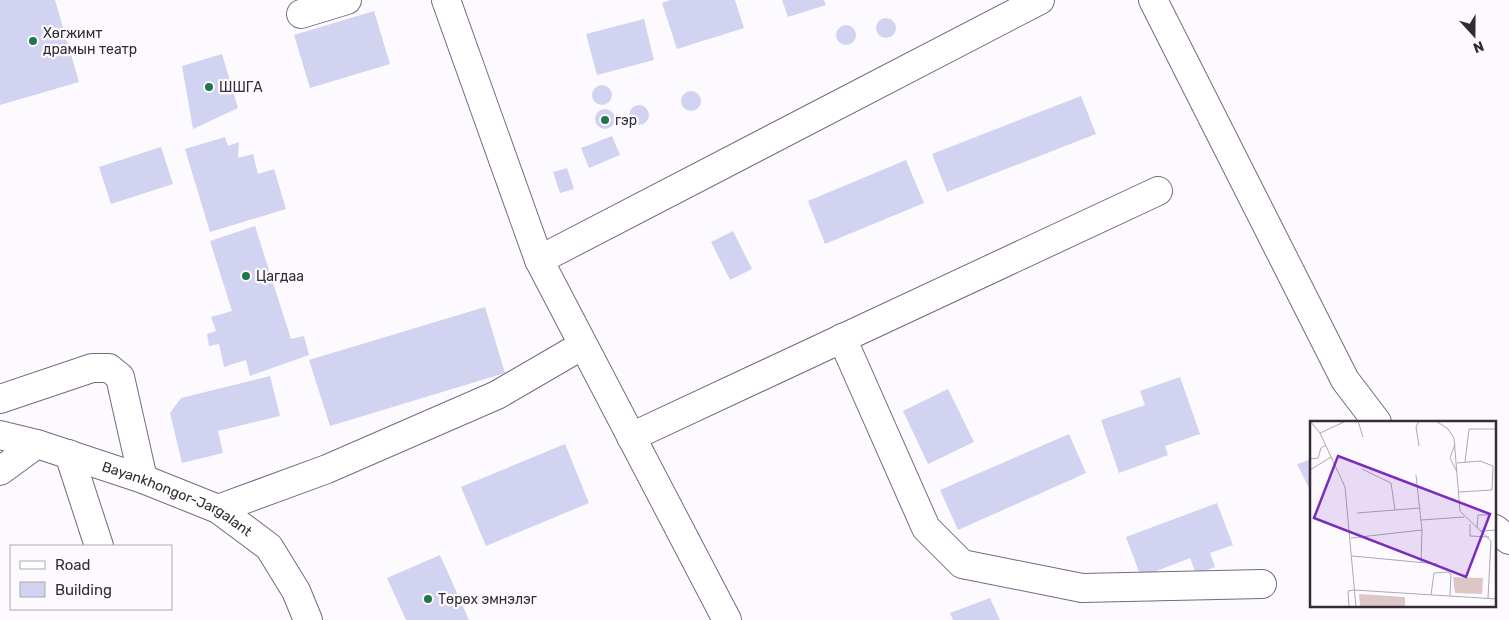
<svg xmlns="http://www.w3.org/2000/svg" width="1509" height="620" viewBox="0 0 1509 620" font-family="Rubik,sans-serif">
  <rect width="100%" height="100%" fill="#fdfaff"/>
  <g fill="#d1d3f0">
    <polygon points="0,0 55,0 79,82 0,105"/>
    <polygon points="670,0 735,0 744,28 677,49 662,3"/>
    <polygon points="782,0 824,0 826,5 788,17"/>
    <polygon points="374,11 390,64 310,88 294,35"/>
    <circle cx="886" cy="28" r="10"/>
    <polygon points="644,19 654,60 597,75 586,34"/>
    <circle cx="846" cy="35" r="10"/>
    <polygon points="222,54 238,108 193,129 182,66"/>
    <circle cx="602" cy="95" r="10"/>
    <circle cx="691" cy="101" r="10"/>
    <polygon points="1081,96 1096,134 947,192 932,154"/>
    <circle cx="639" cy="115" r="10"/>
    <circle cx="605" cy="119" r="10"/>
    <polygon points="612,136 620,155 589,168 581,148"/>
    <polygon points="225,137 228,146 239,142 238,158 253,154 258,174 274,169 286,209 210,232 185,149"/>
    <polygon points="161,147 173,184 111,204 99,167"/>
    <polygon points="906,160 924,203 825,244 808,201"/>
    <polygon points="567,168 574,189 560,193 553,172"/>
    <polygon points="255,226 291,339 304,336 309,355 250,376 246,360 224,367 219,344 209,346 207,334 216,331 211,317 232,311 210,241"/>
    <polygon points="733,231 752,269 730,280 711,242"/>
    <polygon points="485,307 505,373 330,426 309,360"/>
    <polygon points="270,376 280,416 218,431 223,453 182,463 170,413 181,398"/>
    <polygon points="1180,377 1200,434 1165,446 1168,455 1119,473 1101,420 1145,405 1140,391"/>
    <polygon points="948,389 974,442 928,464 903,411"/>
    <polygon points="1069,434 1086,473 958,530 940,490"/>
    <polygon points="565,444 589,503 486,546 461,487"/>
    <polygon points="1312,459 1312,494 1297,464"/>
    <polygon points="1217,503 1233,545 1210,553 1215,567 1196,574 1190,558 1141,577 1126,537"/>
    <polygon points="440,555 469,620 406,620 387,578"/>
    <polygon points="990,598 1000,620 953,620 950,613"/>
  </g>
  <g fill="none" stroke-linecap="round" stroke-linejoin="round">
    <g stroke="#776880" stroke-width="30">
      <g id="minor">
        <polyline points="446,0 539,260 727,620"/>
        <polyline points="1153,0 1345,380 1377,422"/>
        <polyline points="301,14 347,0"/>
        <polyline points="539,260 1040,0"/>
        <polyline points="842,338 926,528 962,564 1082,588 1262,584"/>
        <polyline points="0,399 92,368 109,368 120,377 143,479"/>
        <path id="s1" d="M0,435L37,444L143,479L218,509L269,547L296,591L308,620"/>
        <polyline points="631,437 1158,191"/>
        <polyline points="69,454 99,546"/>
        <polyline points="0,471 37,444"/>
        <polyline points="218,509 327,469 497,395 583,345"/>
        <polyline points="1495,529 1509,540"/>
      </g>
    </g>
    <use href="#minor" stroke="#fff" stroke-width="28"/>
  </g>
  <g fill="#1f774b" stroke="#fdfaff" stroke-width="2">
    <circle cx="33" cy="41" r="5"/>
    <circle cx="209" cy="87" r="5"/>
    <circle cx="605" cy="120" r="5"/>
    <circle cx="246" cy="276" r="5"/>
    <circle cx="428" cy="599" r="5"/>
  </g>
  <g text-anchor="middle" stroke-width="4.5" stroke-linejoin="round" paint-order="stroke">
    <g font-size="14" fill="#332c36" stroke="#fdfaff" text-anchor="start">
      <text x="43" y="38">Хөгжимт<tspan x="43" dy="16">драмын театр</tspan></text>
      <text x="219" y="92">ШШГА</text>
      <text x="615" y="125">гэр</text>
      <text x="256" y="281">Цагдаа</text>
      <text x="438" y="604">Төрөх эмнэлэг</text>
    </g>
    <g font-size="14" fill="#332c36" stroke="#fdfaff">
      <text dy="5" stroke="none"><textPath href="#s1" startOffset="189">Bayankhongor-Jargalant</textPath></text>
    </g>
  </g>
  <g transform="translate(1310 421)">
    <rect width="186" height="186" fill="#fdfaff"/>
    <path d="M143,156L173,157L172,173L145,172ZM49,173L95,176V186H50Z" fill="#dfc6c6"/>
    <path fill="none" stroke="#aca8af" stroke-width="1" d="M0,0L10,12M36,0L10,12L35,66L46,186M48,0L53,16M126,0L138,8L144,17L150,90L181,120L178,177M145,23L140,37L147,51M109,25L106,6L109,0M0,38L8,37L11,27L16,24M155,41L159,8H187M147,42L170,40L183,45L182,69L149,71M52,48L81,62L85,89M0,49L21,36M106,54L112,109L111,142M47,92L110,87M111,99L154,96M160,103V115L179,116M167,107L168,94H179M170,110L187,109M41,117L112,109M42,135L127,143M121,174L124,152L138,151L141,153L140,175M39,186L38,170L44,169L187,178"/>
    <path fill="#7b2cbf" fill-opacity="0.15" stroke="#7b2cbf" stroke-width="2.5" d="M28,35L180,93L156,156L4,97Z"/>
    <rect width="186" height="186" fill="none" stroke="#332c36" stroke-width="2.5"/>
  </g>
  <rect x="10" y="545" width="162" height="65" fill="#fdfaff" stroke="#aca8af"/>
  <rect x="20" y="561" width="25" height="8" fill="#ffffff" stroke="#aca8af"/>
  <text x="55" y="570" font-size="15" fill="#332c36">Road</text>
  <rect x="20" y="582" width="25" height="15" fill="#d1d3f0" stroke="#aca8af"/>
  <text x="55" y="595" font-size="15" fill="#332c36">Building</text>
  <g transform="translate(1474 35) rotate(159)" stroke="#fdfaff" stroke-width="4" paint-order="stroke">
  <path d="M0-4L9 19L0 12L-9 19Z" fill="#332c36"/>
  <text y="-8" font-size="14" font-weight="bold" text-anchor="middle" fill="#332c36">N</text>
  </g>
</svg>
